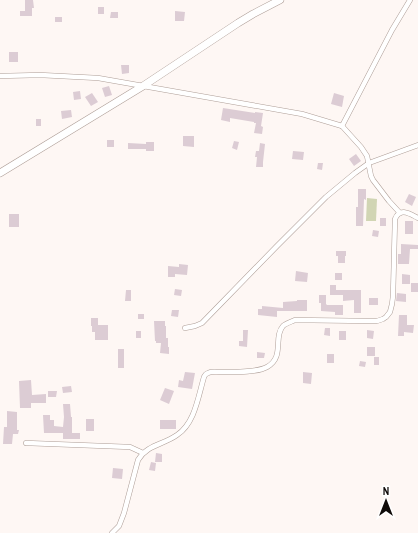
<svg xmlns="http://www.w3.org/2000/svg" width="418" height="533" viewBox="0 0 418 533" font-family="'Archivo Narrow',sans-serif">
  <rect width="100%" height="100%" fill="#fef7f4"/>
  <polygon fill="#d1d5b4" points="367,198 377,199 376,221 366,221"/>
  <g fill="#dcccd4">
    <polygon points="25,0 33,0 34,8 32,8 32,16 20,16 20,11 25,11"/>
    <rect x="98" y="7" width="6" height="7"/>
    <polygon points="175,11 185,12 184,21 175,21"/>
    <polygon points="111,12 118,12 118,18 110,18"/>
    <rect x="55" y="17" width="7" height="5"/>
    <rect x="9" y="52" width="9" height="10"/>
    <polygon points="121,65 129,65 129,73 122,74"/>
    <polygon points="109,86 112,95 105,97 102,88"/>
    <polygon points="80,91 81,99 74,100 73,92"/>
    <polygon points="92,93 98,102 91,106 85,97"/>
    <polygon points="334,93 344,96 342,107 331,104"/>
    <polygon points="223,108 255,113 255,112 263,113 261,126 263,127 262,134 254,133 256,123 254,123 254,122 230,118 230,122 221,120"/>
    <polygon points="71,110 72,117 62,119 61,111"/>
    <rect x="36" y="119" width="5" height="7"/>
    <polygon points="183,136 194,136 194,147 183,146"/>
    <rect x="107" y="140" width="7" height="7"/>
    <polygon points="234,141 239,142 237,150 232,148"/>
    <polygon points="146,142 154,142 154,151 146,151 146,149 128,149 128,143 146,144"/>
    <polygon points="260,143 265,144 263,162 263,167 256,167 257,157 255,157 256,151 259,151"/>
    <polygon points="293,151 304,152 303,160 292,159"/>
    <polygon points="356,154 361,161 354,166 349,159"/>
    <polygon points="318,163 323,163 322,170 317,169"/>
    <polygon points="358,189 366,189 366,200 364,199 363,226 356,226 356,207 358,207"/>
    <polygon points="409,194 416,197 412,206 405,202"/>
    <rect x="9" y="214" width="10" height="13"/>
    <rect x="380" y="218" width="6" height="8"/>
    <rect x="405" y="221" width="8" height="13"/>
    <polygon points="373,230 379,231 378,237 372,236"/>
    <polygon points="401,244 418,245 418,249 410,249 409,264 398,264 398,254 401,254"/>
    <polygon points="336,251 346,251 346,256 345,256 345,263 338,263 338,256 336,256"/>
    <polygon points="179,264 188,265 187,275 175,274 175,277 168,277 168,266 179,267"/>
    <polygon points="296,271 308,273 307,282 295,281"/>
    <rect x="335" y="273" width="7" height="7"/>
    <polygon points="402,274 410,275 410,284 402,284"/>
    <rect x="411" y="283" width="7" height="9"/>
    <polygon points="330,285 336,285 336,290 361,290 361,313 354,313 354,300 343,301 343,295 330,295"/>
    <polygon points="175,289 182,290 181,296 174,295"/>
    <polygon points="126,290 131,290 131,301 125,301"/>
    <polygon points="397,293 406,294 406,302 396,301"/>
    <polygon points="319,295 326,295 326,304 327,305 343,305 343,315 335,315 335,312 321,311 321,303 319,303"/>
    <rect x="369" y="298" width="9" height="7"/>
    <polygon points="297,300 307,300 307,311 277,311 277,317 258,315 258,309 262,309 262,306 283,308 283,302 297,301"/>
    <polygon points="172,310 179,310 178,317 171,316"/>
    <rect x="138" y="314" width="6" height="5"/>
    <polygon points="399,315 407,315 407,325 414,325 413,333 404,332 404,336 398,336"/>
    <polygon points="91,318 98,318 98,325 108,325 108,340 95,340 95,332 92,332 92,326 91,326"/>
    <polygon points="154,321 165,321 165,326 166,326 166,338 168,338 168,347 169,347 169,354 160,353 161,343 156,343 156,341 155,341"/>
    <polygon points="325,328 330,328 330,336 324,335"/>
    <polygon points="243,330 248,330 247,347 239,346 239,341 243,341"/>
    <polygon points="367,330 374,331 373,339 367,338"/>
    <rect x="136" y="331" width="5" height="7"/>
    <rect x="339" y="331" width="7" height="9"/>
    <rect x="367" y="347" width="8" height="9"/>
    <rect x="118" y="349" width="6" height="19"/>
    <polygon points="257,352 265,353 264,358 257,358"/>
    <rect x="327" y="354" width="7" height="9"/>
    <rect x="374" y="357" width="5" height="8"/>
    <polygon points="360,361 366,362 365,367 359,366"/>
    <polygon points="185,372 195,373 192,389 178,387 179,380 183,381"/>
    <polygon points="303,372 312,373 311,384 303,383"/>
    <polygon points="31,380 32,395 46,394 46,403 31,403 31,408 20,408 19,381"/>
    <polygon points="71,386 72,392 63,393 62,387"/>
    <polygon points="165,388 174,391 169,404 160,400"/>
    <polygon points="48,391 57,391 56,397 48,397"/>
    <polygon points="63,404 70,404 71,417 72,417 72,433 80,433 80,439 63,439 63,433 44,433 43,415 50,415 50,420 54,420 54,426 63,427 64,417"/>
    <polygon points="7,411 17,412 17,430 19,430 18,434 13,434 12,444 3,444 4,427 7,427"/>
    <rect x="86" y="419" width="8" height="12"/>
    <rect x="160" y="420" width="16" height="9"/>
    <polygon points="156,453 162,454 162,462 155,462"/>
    <polygon points="151,462 156,463 155,471 149,470"/>
    <polygon points="113,468 123,469 122,479 112,478"/>
  </g>
  <g fill="none" stroke-linecap="round" stroke-linejoin="round">
    <g stroke="#ae9e97" stroke-width="5.5">
      <g id="street">
        <polyline points="0,76 40,75 98,78 302,114 342,126 361,147 367,156 371,176 373,180 389,201 400,213"/>
        <polyline points="342,126 392,30 410,0"/>
        <polyline points="185,328 195,326 202,323 277,246 326,197 355,173 369,163 418,145"/>
        <polyline points="26,443 130,447 143,453"/>
        <path d="M112,533L119,526L124,513L138,460C148,444 163,445 177,435C195,423 198,397 204,377C205,375 205,374 208,373C212,371 216,372 220,372C233,372 256,373 267,367C285,357 273,337 283,326C286,323 291,322 295,320L368,321H377L383,319L386,317L390,312L392,304L393,296L395,219C400,207 410,214 418,218"/>
      </g>
    </g>
    <g stroke="#ae9e97" stroke-width="8">
      <polyline id="secondary" points="0,173 143,86 238,23 253,14 280,0"/>
    </g>
    <use href="#street" stroke="#fff" stroke-width="4.5"/>
    <use href="#secondary" stroke="#fff" stroke-width="7"/>
  </g>
  <g transform="translate(386 501)" stroke="#ffffff" stroke-width="3" paint-order="stroke">
  <path d="M0-3L7 15L0 10L-7 15Z" fill="#100b09"/>
  <text y="-6" font-size="11" font-weight="bold" text-anchor="middle" fill="#100b09">N</text>
  </g>
</svg>
